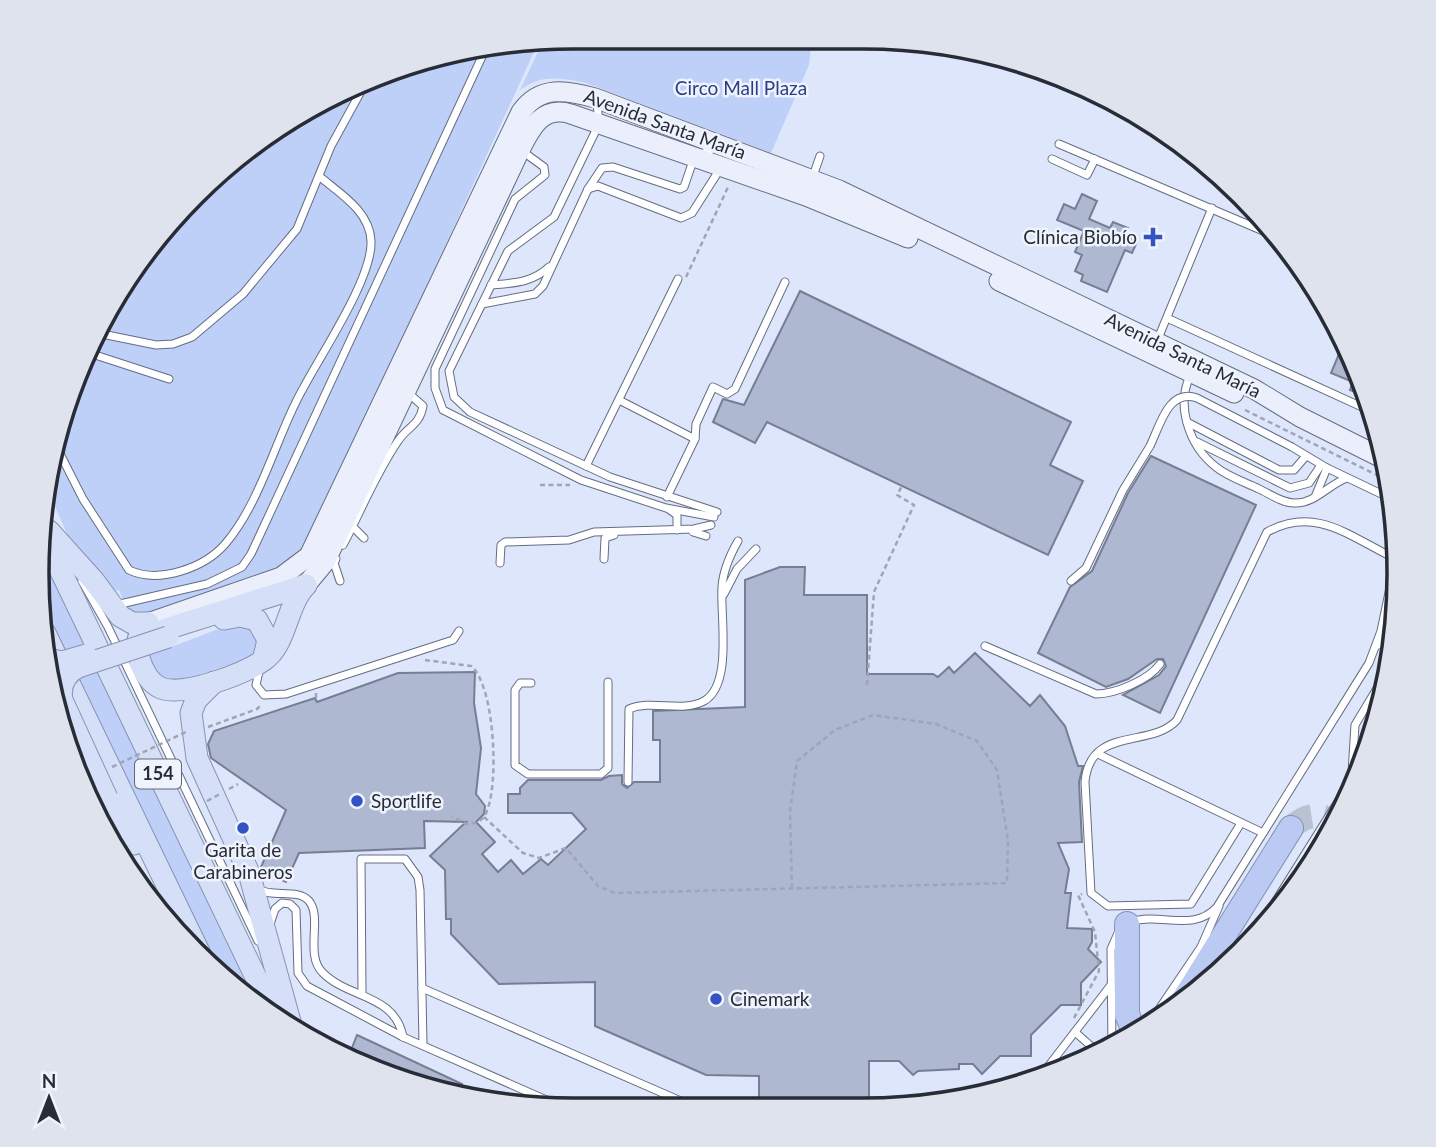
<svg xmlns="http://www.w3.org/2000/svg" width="1436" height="1147" viewBox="0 0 1436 1147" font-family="Lato,sans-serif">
  <rect width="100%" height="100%" fill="#dde6fa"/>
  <g fill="#becff8">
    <path d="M574,37L812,38L809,65L771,153L586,83C560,78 542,74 520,90L543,41Z"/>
    <polygon points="539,41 391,364 294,564 132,621 119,590 109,593 74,549 48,491 55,434 109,305 194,194 305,108 435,55"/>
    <polygon points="40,549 262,1008 247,1000 215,970 42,610 37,573"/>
    <polygon points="237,622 259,634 255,654 250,658 168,685 142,658"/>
  </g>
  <g fill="#aeb8d0" stroke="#757e95" stroke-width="2">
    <polygon points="1082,194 1097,201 1089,219 1110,228 1113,222 1128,228 1125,236 1137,242 1132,253 1125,250 1107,292 1081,281 1083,275 1075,271 1082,255 1075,252 1084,231 1057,220 1064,204 1075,209"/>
    <polygon points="800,291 1071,422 1050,465 1083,481 1048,555 767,422 755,443 713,422 723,399 744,405"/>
    <polygon points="1344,342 1364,387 1369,398 1350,390 1353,382 1331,373"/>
    <polygon points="1151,456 1256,505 1160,713 1123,695 1159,675 1166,666 1163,659 1157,659 1128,679 1106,687 1038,653 1070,587 1092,571 1128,493"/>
    <polygon points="780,567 805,567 804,595 867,595 867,674 933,674 938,677 949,667 954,673 975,653 1030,706 1040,695 1065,726 1078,766 1083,766 1079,782 1082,842 1058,843 1069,869 1065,893 1071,893 1067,928 1092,929 1092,942 1088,949 1101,962 1081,983 1081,1005 1061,1005 1031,1035 1031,1056 1000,1056 982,1074 973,1064 959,1064 959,1069 918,1071 913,1075 899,1061 869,1061 869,1108 759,1106 759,1076 706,1075 595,1026 595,982 499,984 451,934 451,919 446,919 445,870 430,856 466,822 424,821 425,848 299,853 286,882 262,871 261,867 286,810 211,758 208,744 214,731 315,698 317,702 398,673 475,672 474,703 481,748 476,794 485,806 484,814 476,822 495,842 482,854 498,872 511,860 523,874 541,859 548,865 586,829 572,813 508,813 508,794 520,794 520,788 528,780 601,780 609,776 622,775 622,784 627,788 634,782 660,782 660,740 653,740 653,711 745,707 745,580"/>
    <polygon points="357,1035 462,1084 456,1096 368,1069 348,1058"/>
  </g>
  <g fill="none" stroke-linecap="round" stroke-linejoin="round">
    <path stroke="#b9c1d3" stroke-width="24" stroke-dasharray="24 12" stroke-linecap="butt" d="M1291,828C1305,814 1320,812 1337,823"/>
    <g stroke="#646d83" stroke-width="9">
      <g id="lane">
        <polyline points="597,102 599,124 554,217 508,251 449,371 454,397 470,412 610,477 717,512"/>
        <polyline points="1059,144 1268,233"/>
        <polyline points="522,151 544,167 545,175 515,199 435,369 435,388 443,410 581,480 666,508 714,517"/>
        <polyline points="1052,159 1087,175 1095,159"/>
        <polyline points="812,179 820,156"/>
        <polyline points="588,189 598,186 681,218 692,213 720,169"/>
        <path d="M491,285C513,283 532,283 549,267"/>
        <polyline points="482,304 535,294 543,286 588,189 602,168 613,167 680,189 684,187 694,158 714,148"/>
        <polyline points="1167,318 1373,412"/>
        <polyline points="97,333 156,345 173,344 192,337 243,294 297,229 331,146 365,84"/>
        <polyline points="1157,341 1212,208"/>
        <polyline points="89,353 169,379"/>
        <path d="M1191,374C1175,405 1189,446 1216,467C1228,477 1245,482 1259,489C1270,494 1282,503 1294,503C1315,504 1329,484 1347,478"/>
        <polyline points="619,400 695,439"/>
        <polyline points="1187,422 1279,470 1294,470 1306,456"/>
        <path d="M54,442L83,499L129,570C159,584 205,568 226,543C258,505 273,449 295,404C313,365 373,281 371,241C370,211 339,193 319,176"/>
        <polyline points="1197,442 1290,488 1309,483 1321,465"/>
        <polyline points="1292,447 1327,468 1394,500"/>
        <polyline points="586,466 678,279"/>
        <polyline points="667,497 695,439 696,424 713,387 727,394 735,389 785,282"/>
        <polyline points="1315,497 1327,468"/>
        <polyline points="670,510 677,515 677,530"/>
        <polyline points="353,527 364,538"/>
        <polyline points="693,532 706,536"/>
        <path d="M343,545C361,511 376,473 398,441C407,427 420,425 423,406L407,392"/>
        <polyline points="336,559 334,563 340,581"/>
        <polyline points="604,559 605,538 614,535"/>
        <polyline points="500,563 501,545 505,542 569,540 594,532 694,529 711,525"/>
        <polyline points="82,581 108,627 258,941"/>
        <polyline points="1071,581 1086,568 1123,490 1150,446"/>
        <polyline points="724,594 737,569 756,549"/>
        <polyline points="116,605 207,584 242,567 251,554 486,48"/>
        <polyline points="1378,645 1396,622"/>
        <path d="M985,646L1096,694C1115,694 1149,680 1160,664"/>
        <polyline points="260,667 256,685 264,695 286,694 453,640 459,631"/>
        <polyline points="531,683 520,683 515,690 515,765 528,774 601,774 608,768 608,682"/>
        <polyline points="1098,754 1263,833"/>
        <path d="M628,782L629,709C652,699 682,713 704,701C733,685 720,616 722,587C723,571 730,555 738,541"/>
        <polyline points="1351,789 1355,725 1388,670"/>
        <path d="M1241,823L1191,904L1108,906L1091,893L1085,782C1090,725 1151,749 1177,720L1267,532C1316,505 1350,537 1396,559"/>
        <polyline points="104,831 138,883"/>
        <path d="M258,889C272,898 298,888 309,901C323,918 304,955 323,973C349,999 395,994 403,1037"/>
        <path d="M1131,922C1160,912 1193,933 1217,907L1369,663L1381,631L1396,559"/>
        <polyline points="270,924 275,909 282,903 290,904 296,910 298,973 307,986 403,1037 551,1102"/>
        <polyline points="422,988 690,1105"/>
        <polyline points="362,994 361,859 405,859 418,877 420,890 423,1045"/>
        <polyline points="1149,1024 1201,947 1219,906"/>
        <polyline points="1075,1032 1092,1047 1094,1055"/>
        <polyline points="1112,1047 1111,949 1119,931"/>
        <polyline points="1037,1081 1111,985"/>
        <polyline points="888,1109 895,1105 926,1104"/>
      </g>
    </g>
    <g stroke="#646d83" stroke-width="21">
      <g id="secondary">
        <polyline points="999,281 1234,393"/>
        <path d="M306,585L325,562L520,150C531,128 542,105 571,114L806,196L908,238"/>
        <path d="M148,623L281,577L309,556L521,112C540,85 567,90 595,98L839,190L1254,389L1300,417L1384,459"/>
        <polyline points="1274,915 1351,792"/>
      </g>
    </g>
    <g stroke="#8793b1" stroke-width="23">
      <g id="primary">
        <polyline points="49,531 94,581 120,616 132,623 148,623"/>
        <polyline points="42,532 274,1015"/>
        <polyline points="224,619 240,616 257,620 268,640 264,657"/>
        <path d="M148,623C138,633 135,644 139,658C142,669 149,683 161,688C183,697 244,674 264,660C287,644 286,605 306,585"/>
        <polyline points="166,629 306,585"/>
        <polyline points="45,633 201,956"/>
        <polyline points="214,682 196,700 191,713 197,758 249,873 291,1025"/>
        <polyline points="107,798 134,844"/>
      </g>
    </g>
    <g stroke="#8793b1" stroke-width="26">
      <g id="highway">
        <polyline points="1127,924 1127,1014 1131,1024 1140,1032"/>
        <polyline points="1183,1001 1291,828"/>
      </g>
    </g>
    <g stroke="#9ea5b6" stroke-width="2.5" stroke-dasharray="5 3.5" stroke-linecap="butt">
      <polyline points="686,277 729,185"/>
      <polyline points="1245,410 1389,481"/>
      <polyline points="540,485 570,485"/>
      <path d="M425,660L471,666C495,685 500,789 485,815C481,822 474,824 466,824L452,816"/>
      <polyline points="867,685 874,592 914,505 897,495 902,486"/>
      <polyline points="316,693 316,701"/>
      <polyline points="208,727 257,709 262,704"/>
      <polyline points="1363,751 1371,739"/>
      <polyline points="229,789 238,784"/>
      <polyline points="484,817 523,853 539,858 566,848 598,886 615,893 1007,883 1008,841 997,770 977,741 936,724 873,715 835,730 797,761 790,811 792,889"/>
      <polyline points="1074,1018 1099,971 1095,932 1078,895 1082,894"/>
    </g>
    <use href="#lane" stroke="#fff" stroke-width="7"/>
    <use href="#secondary" stroke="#eaeffb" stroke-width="19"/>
    <use href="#primary" stroke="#d6dff8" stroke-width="21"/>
    <use href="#highway" stroke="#bacaf3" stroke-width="24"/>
    <g stroke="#646d83" stroke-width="9" stroke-linecap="butt">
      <path id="lane-bridge" d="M1150,446C1160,426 1168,388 1197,398L1292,447"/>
    </g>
    <g stroke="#8793b1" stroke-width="23" stroke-linecap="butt">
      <g id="primary-bridge">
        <polyline points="48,659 62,662 86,655"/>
        <path d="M107,798L62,700C59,685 65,674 78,667L168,637"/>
      </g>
    </g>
    <g stroke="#9ea5b6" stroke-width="2.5" stroke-dasharray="5 3.5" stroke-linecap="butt">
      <polyline points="112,767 188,731"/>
      <polyline points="207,801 222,793"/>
    </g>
    <use href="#lane-bridge" stroke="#fff" stroke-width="7"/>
    <use href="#primary-bridge" stroke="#d6dff8" stroke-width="21"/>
  </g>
  <g fill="#3452c3" stroke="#eff3fd" stroke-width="2.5">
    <path d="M1149.5 226.5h7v7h7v7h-7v7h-7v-7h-7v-7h7z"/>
    <circle cx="357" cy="801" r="7"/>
    <circle cx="243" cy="828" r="7"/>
    <circle cx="716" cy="999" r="7"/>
  </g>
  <g text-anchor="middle" stroke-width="5" stroke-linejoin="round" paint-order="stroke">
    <rect fill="#eff3fd" stroke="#646872" stroke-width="2" x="135" y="759.5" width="46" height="29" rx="5"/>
    <g font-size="18" font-weight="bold" fill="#282c36">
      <text x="158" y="780">154</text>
    </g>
    <g font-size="19" fill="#2a3f86" stroke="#eff3fd">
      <text x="741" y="95">Circo Mall Plaza</text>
    </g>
    <g font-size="19" fill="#282c36" stroke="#eff3fd">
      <text transform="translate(665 124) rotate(20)" y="7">Avenida Santa María</text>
      <text transform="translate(1183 355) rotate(26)" y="7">Avenida Santa María</text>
    </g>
    <g font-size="19" fill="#282c36" stroke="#eff3fd" text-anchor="start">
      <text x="1137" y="244" text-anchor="end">Clínica Biobío</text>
      <text x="371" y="808">Sportlife</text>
      <text x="243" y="857" text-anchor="middle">Garita de<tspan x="243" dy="22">Carabineros</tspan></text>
      <text x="730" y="1006">Cinemark</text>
    </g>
  </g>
  <path d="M0 0H1436V1147H0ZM573 49H863A524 524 0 0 1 1387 573V574A524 524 0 0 1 863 1098H573A524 524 0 0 1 49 574V573A524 524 0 0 1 573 49Z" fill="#dfe3ed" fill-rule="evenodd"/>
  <path fill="none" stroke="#282c36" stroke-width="3.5" d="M573 49H863A524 524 0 0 1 1387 573V574A524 524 0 0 1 863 1098H573A524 524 0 0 1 49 574V573A524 524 0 0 1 573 49Z"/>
  <g transform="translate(49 1098)" stroke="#eff3fd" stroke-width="5" paint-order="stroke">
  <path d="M0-5L12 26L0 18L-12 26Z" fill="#282c36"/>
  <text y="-10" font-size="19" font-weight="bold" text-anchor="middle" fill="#282c36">N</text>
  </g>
</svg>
